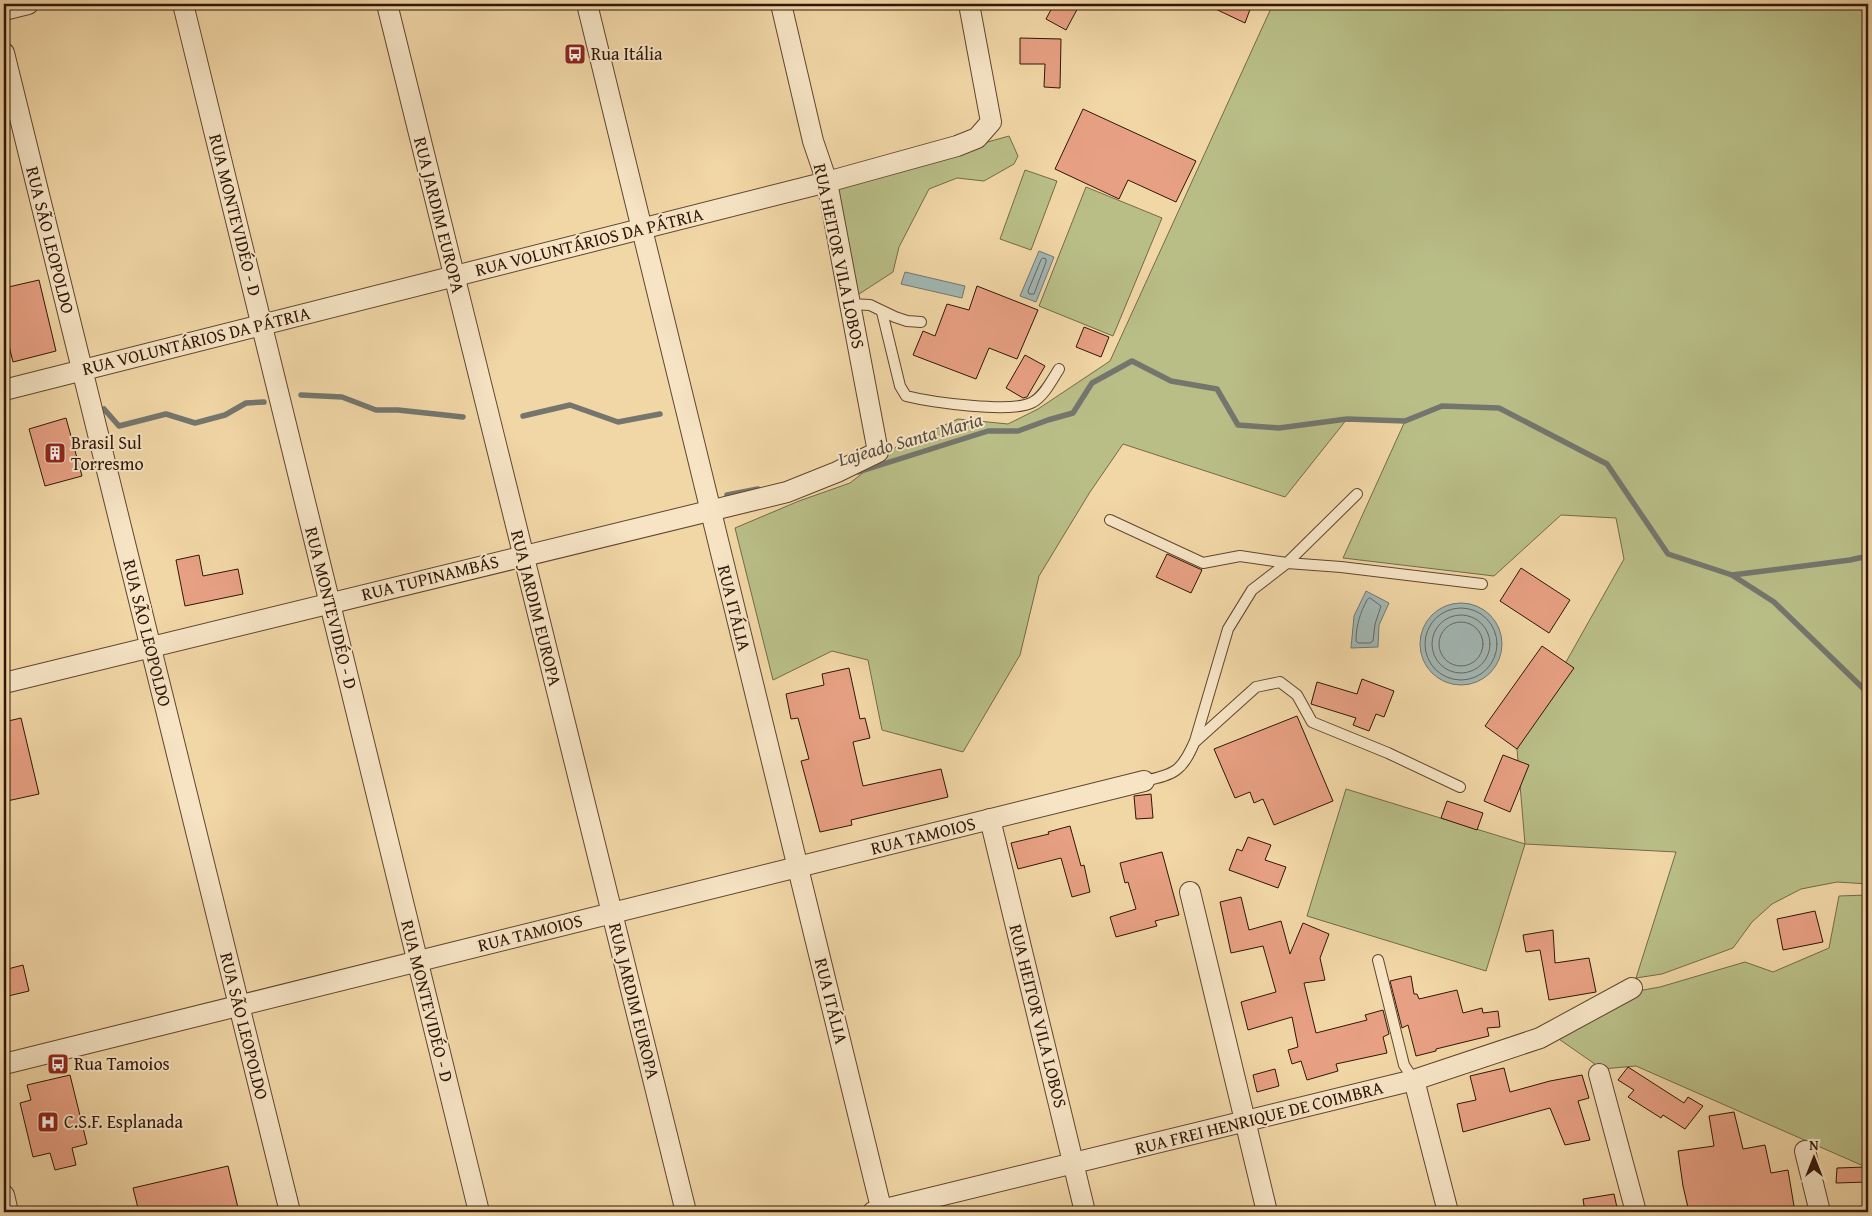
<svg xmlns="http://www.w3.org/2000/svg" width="1872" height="1216" viewBox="0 0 1872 1216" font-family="'Gentium Book Plus',serif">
  <rect width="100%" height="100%" fill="#f1d6a6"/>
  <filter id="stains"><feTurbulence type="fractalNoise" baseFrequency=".004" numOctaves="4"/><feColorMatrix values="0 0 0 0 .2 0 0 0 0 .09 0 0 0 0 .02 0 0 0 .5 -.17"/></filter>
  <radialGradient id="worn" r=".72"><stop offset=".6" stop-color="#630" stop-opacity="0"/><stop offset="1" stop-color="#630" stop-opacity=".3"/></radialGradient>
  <g fill="#b9be87" stroke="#746a47">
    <polygon points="1273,4 1868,4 1868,884 1837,882 1801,889 1772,904 1752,922 1733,948 1662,974 1636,978 1676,852 1525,844 1486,971 1307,916 1346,789 1525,844 1517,749 1624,559 1616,518 1561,515 1494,576 1343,558 1405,421 1347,419 1285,497 1123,444 1090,492 1039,576 1020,655 963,752 882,730 868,660 832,651 773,680 735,528 799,501 850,483 896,447 958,419 1008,424 1038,409 1110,361"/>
    <polygon points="1009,136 1018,156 1014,164 984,181 957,178 929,189 899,247 893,272 856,296 834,185"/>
    <polygon points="1025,170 1057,181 1031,250 1000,239"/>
    <polygon points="1086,187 1162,218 1113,336 1039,306"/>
    <polygon points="1868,895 1868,1168 1636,1066 1602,1069 1556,1037 1638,991 1660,987 1745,962 1773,972 1829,948 1839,896"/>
  </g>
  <g fill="#a1b6b3" stroke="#74766e">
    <polygon points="1039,251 1054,257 1036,302 1020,296"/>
    <polygon points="905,272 965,286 962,298 901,284"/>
    <polygon points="1366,591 1389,603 1379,625 1378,647 1351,648 1354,616"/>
    <circle cx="1461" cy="644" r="41"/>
  </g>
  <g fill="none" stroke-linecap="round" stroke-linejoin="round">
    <g stroke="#68665d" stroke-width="1">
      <polygon points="1043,258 1046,259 1046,262 1034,294 1029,294 1028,291 1041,260"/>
      <path d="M1370,598L1381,606L1375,624L1373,641L1370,643H1358L1356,641C1356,626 1360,613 1367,600Z"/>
      <circle cx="1461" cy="644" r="36"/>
      <circle cx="1461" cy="644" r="29"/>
      <circle cx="1461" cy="644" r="22"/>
    </g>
    <g stroke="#74766e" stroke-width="5.5">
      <polyline points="301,395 342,397 376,410 398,410 463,417"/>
      <polyline points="104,409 119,426 166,414 195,423 225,415 246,403 264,402"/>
      <polyline points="523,416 570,405 618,422 660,414"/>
      <polyline points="858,472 988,431 1018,431 1048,420 1073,413 1092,383 1132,361 1171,381 1217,389 1238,425 1279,428 1347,419 1405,421 1442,406 1499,408 1607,464 1668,554 1732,575 1774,602 1868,693"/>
      <polyline points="727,495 758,489"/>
      <polyline points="1732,575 1850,560 1868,556"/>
    </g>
  </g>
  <g fill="#e7a083" stroke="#301607">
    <polygon points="1054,4 1080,4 1066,30 1046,19"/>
    <polygon points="1205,4 1252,4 1245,23"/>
    <polygon points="1020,38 1061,39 1060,88 1044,87 1045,64 1020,64"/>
    <polygon points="1083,109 1196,161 1176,202 1128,180 1119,199 1055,169"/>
    <polygon points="39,280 56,351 13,362 4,326 4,288"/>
    <polygon points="977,286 1038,310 1017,359 989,348 976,379 913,355 923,331 935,336 947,304 969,310"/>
    <polygon points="1084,327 1109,337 1101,357 1076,347"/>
    <polygon points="1025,355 1045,366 1027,397 1023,398 1006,388"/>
    <polygon points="66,418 82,476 45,486 29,429"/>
    <polygon points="1167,554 1202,570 1191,593 1156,577"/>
    <polygon points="199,555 203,576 238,569 243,594 185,606 176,560"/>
    <polygon points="1521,568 1570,600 1549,633 1500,601"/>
    <polygon points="1542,646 1574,668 1517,749 1485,726"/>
    <polygon points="849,668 860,719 865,718 870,738 853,742 863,786 941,769 948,797 851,820 852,825 820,832 801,761 809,759 798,718 791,719 786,694 824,685 822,674"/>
    <polygon points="1362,679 1394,691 1384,717 1376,714 1369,731 1353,725 1356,718 1311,704 1317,682 1357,694"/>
    <polygon points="1297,716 1333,801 1274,825 1263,799 1254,803 1250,792 1235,798 1214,749"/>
    <polygon points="21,718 39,794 7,801 4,787 4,722"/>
    <polygon points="1503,755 1529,765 1510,812 1484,801"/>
    <polygon points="1151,794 1153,818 1136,819 1134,796"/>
    <polygon points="1447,801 1483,813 1477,830 1441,818"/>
    <polygon points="1070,826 1081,866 1084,865 1090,892 1072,897 1061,858 1018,869 1011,843 1049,834 1048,832"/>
    <polygon points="1248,837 1271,845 1265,860 1286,867 1278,888 1229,870 1237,849 1242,851"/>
    <polygon points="1162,852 1179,915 1155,921 1157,926 1116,937 1110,917 1136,909 1128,882 1125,883 1120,863"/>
    <polygon points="1241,897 1249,930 1281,921 1290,954 1303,923 1329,934 1320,958 1325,980 1304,983 1316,1033 1367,1020 1365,1015 1383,1010 1389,1034 1383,1037 1387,1053 1336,1064 1338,1071 1307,1080 1301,1061 1292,1064 1288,1050 1298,1047 1292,1017 1248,1030 1241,1002 1276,992 1263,946 1231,953 1220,902"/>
    <polygon points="1815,911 1823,942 1783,950 1777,919"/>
    <polygon points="1553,930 1555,963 1589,958 1596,992 1549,1000 1540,950 1526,952 1523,935"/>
    <polygon points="23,965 29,991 4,997 4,970"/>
    <polygon points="1411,976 1414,994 1417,994 1419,999 1457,990 1463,1013 1482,1008 1483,1013 1498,1011 1500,1027 1487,1028 1489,1036 1436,1049 1436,1051 1416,1056 1408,1025 1402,1028 1390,981"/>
    <polygon points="1628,1067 1684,1103 1688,1097 1703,1106 1685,1129 1663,1115 1661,1118 1628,1097 1634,1090 1618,1080"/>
    <polygon points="1504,1068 1510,1092 1550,1081 1582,1075 1589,1098 1578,1101 1590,1140 1565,1145 1550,1108 1463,1132 1457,1104 1476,1100 1470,1076"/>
    <polygon points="1275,1069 1279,1086 1257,1092 1253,1075"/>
    <polygon points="70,1075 87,1144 72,1148 76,1165 55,1170 50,1153 33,1157 20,1103 31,1100 27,1085"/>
    <polygon points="1734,1112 1743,1149 1765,1145 1771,1173 1788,1170 1795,1212 1689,1212 1683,1186 1678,1151 1714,1146 1709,1116"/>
    <polygon points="228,1166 239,1212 139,1212 133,1188"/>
    <polygon points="1867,1167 1868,1182 1836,1183 1837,1168"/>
    <polygon points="1614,1194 1618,1212 1585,1212 1583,1199"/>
  </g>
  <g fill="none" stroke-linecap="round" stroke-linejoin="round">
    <g stroke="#60462f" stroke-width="12">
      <g id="lane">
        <polyline points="850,304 870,305 895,317 907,321 921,322"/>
        <path d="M882,312L900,386L906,396C930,402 1013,414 1033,402C1044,396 1052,380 1059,369"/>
        <polyline points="1110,520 1203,563 1240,556 1287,563 1357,494"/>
        <polyline points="1196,741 1256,687 1280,682 1297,695 1312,722 1388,753 1460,787"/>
        <path d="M1144,781C1176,774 1182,771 1195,741L1228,629L1252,590L1287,563L1341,567L1482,584"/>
        <polyline points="1378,960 1404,1065 1414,1080"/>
      </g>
    </g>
    <g stroke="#60462f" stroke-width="22">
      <g id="street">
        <polyline points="183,4 479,1212"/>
        <polyline points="387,4 686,1212"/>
        <polyline points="587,4 882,1212"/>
        <polyline points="4,10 28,4"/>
        <polyline points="4,53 290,1212"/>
        <polyline points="4,390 827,182 957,146 977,138 991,122 969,4"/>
        <polyline points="4,683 787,492 837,472 878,452 827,182 813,141 781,4"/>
        <polyline points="990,819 1085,1212"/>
        <polyline points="1190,892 1267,1212"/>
        <polyline points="4,1064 1144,781"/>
        <polyline points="1599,1074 1636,1212"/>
        <polyline points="1414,1080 1448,1212"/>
        <polyline points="1805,1151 1820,1212"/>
        <polyline points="4,1195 8,1212"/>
        <polyline points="873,1212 1414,1080 1540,1038 1632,988"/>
      </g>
    </g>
    <use href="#lane" stroke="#f6e4c5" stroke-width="10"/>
    <use href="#street" stroke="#f6e4c5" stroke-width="20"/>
  </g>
  <defs>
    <g id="bus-square" transform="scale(1.125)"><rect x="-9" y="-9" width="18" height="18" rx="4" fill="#8f2418" stroke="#f6e4c5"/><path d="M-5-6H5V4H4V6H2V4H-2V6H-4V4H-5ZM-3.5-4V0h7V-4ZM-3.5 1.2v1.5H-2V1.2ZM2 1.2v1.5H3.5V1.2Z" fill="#fff"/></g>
    <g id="building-square" transform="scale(1.125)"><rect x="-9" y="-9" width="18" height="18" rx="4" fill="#8f2418" stroke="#f6e4c5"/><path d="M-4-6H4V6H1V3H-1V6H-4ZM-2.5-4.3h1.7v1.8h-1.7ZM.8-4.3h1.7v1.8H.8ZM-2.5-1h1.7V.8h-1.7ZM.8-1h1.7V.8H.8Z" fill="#fff"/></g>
    <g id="hospital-square" transform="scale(1.125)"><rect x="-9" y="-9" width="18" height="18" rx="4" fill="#8f2418" stroke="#f6e4c5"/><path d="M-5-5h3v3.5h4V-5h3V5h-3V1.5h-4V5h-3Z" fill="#fff"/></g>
  </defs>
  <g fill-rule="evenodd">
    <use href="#bus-square" x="575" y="54"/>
    <use href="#building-square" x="55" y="453"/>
    <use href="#bus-square" x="58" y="1064"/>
    <use href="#hospital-square" x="48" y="1122"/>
  </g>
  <g text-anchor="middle" stroke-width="4" stroke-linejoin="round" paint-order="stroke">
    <g font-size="18" fill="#301607" stroke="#f6e4c5" text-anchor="start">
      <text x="591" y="60">Rua Itália</text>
      <text x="71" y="449">Brasil Sul<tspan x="71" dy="21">Torresmo</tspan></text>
      <text x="74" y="1070">Rua Tamoios</text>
      <text x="64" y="1128">C.S.F. Esplanada</text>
    </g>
    <g font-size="18" fill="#301607" stroke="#f6e4c5">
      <text transform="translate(235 215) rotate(76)" y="6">RUA MONTEVIDÉO - D</text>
      <text transform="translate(439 215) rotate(76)" y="6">RUA JARDIM EUROPA</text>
      <text transform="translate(50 240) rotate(76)" y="6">RUA SÃO LEOPOLDO</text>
      <text transform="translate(589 242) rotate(-14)" y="6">RUA VOLUNTÁRIOS DA PÁTRIA</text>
      <text transform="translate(839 256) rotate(78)" y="6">RUA HEITOR VILA LOBOS</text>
      <text transform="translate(196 341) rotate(-14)" y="6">RUA VOLUNTÁRIOS DA PÁTRIA</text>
      <text transform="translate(430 578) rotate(-14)" y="6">RUA TUPINAMBÁS</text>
      <text transform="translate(331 608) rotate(76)" y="6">RUA MONTEVIDÉO - D</text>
      <text transform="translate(536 608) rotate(76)" y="6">RUA JARDIM EUROPA</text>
      <text transform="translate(734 608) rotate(76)" y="6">RUA ITÁLIA</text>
      <text transform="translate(147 633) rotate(76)" y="6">RUA SÃO LEOPOLDO</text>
      <text transform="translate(923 836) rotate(-14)" y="6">RUA TAMOIOS</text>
      <text transform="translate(530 933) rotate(-14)" y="6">RUA TAMOIOS</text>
      <text transform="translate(427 1001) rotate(76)" y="6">RUA MONTEVIDÉO - D</text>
      <text transform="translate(634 1001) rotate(76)" y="6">RUA JARDIM EUROPA</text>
      <text transform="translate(831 1001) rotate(76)" y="6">RUA ITÁLIA</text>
      <text transform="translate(1038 1016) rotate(76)" y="6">RUA HEITOR VILA LOBOS</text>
      <text transform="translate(244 1026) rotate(76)" y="6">RUA SÃO LEOPOLDO</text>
      <text transform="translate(1259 1118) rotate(-14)" y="6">RUA FREI HENRIQUE DE COIMBRA</text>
    </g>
    <g font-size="19" font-style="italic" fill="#584e43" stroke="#f6e4c5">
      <text transform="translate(910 439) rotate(-16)" y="7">Lajeado Santa Maria</text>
    </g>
  </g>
  <rect width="1872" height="1216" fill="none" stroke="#f1d6a6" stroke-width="20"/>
  <rect x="5" y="5" width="1862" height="1206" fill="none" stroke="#301607" stroke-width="2.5"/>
  <rect x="10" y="10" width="1852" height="1196" fill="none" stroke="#301607"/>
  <g transform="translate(1814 1158)" stroke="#f6e4c5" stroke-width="4" paint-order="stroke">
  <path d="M0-4L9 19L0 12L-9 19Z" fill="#301607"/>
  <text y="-8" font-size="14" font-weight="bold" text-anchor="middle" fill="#301607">N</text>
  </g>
  <rect width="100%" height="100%" filter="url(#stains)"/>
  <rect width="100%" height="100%" fill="url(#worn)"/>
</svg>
